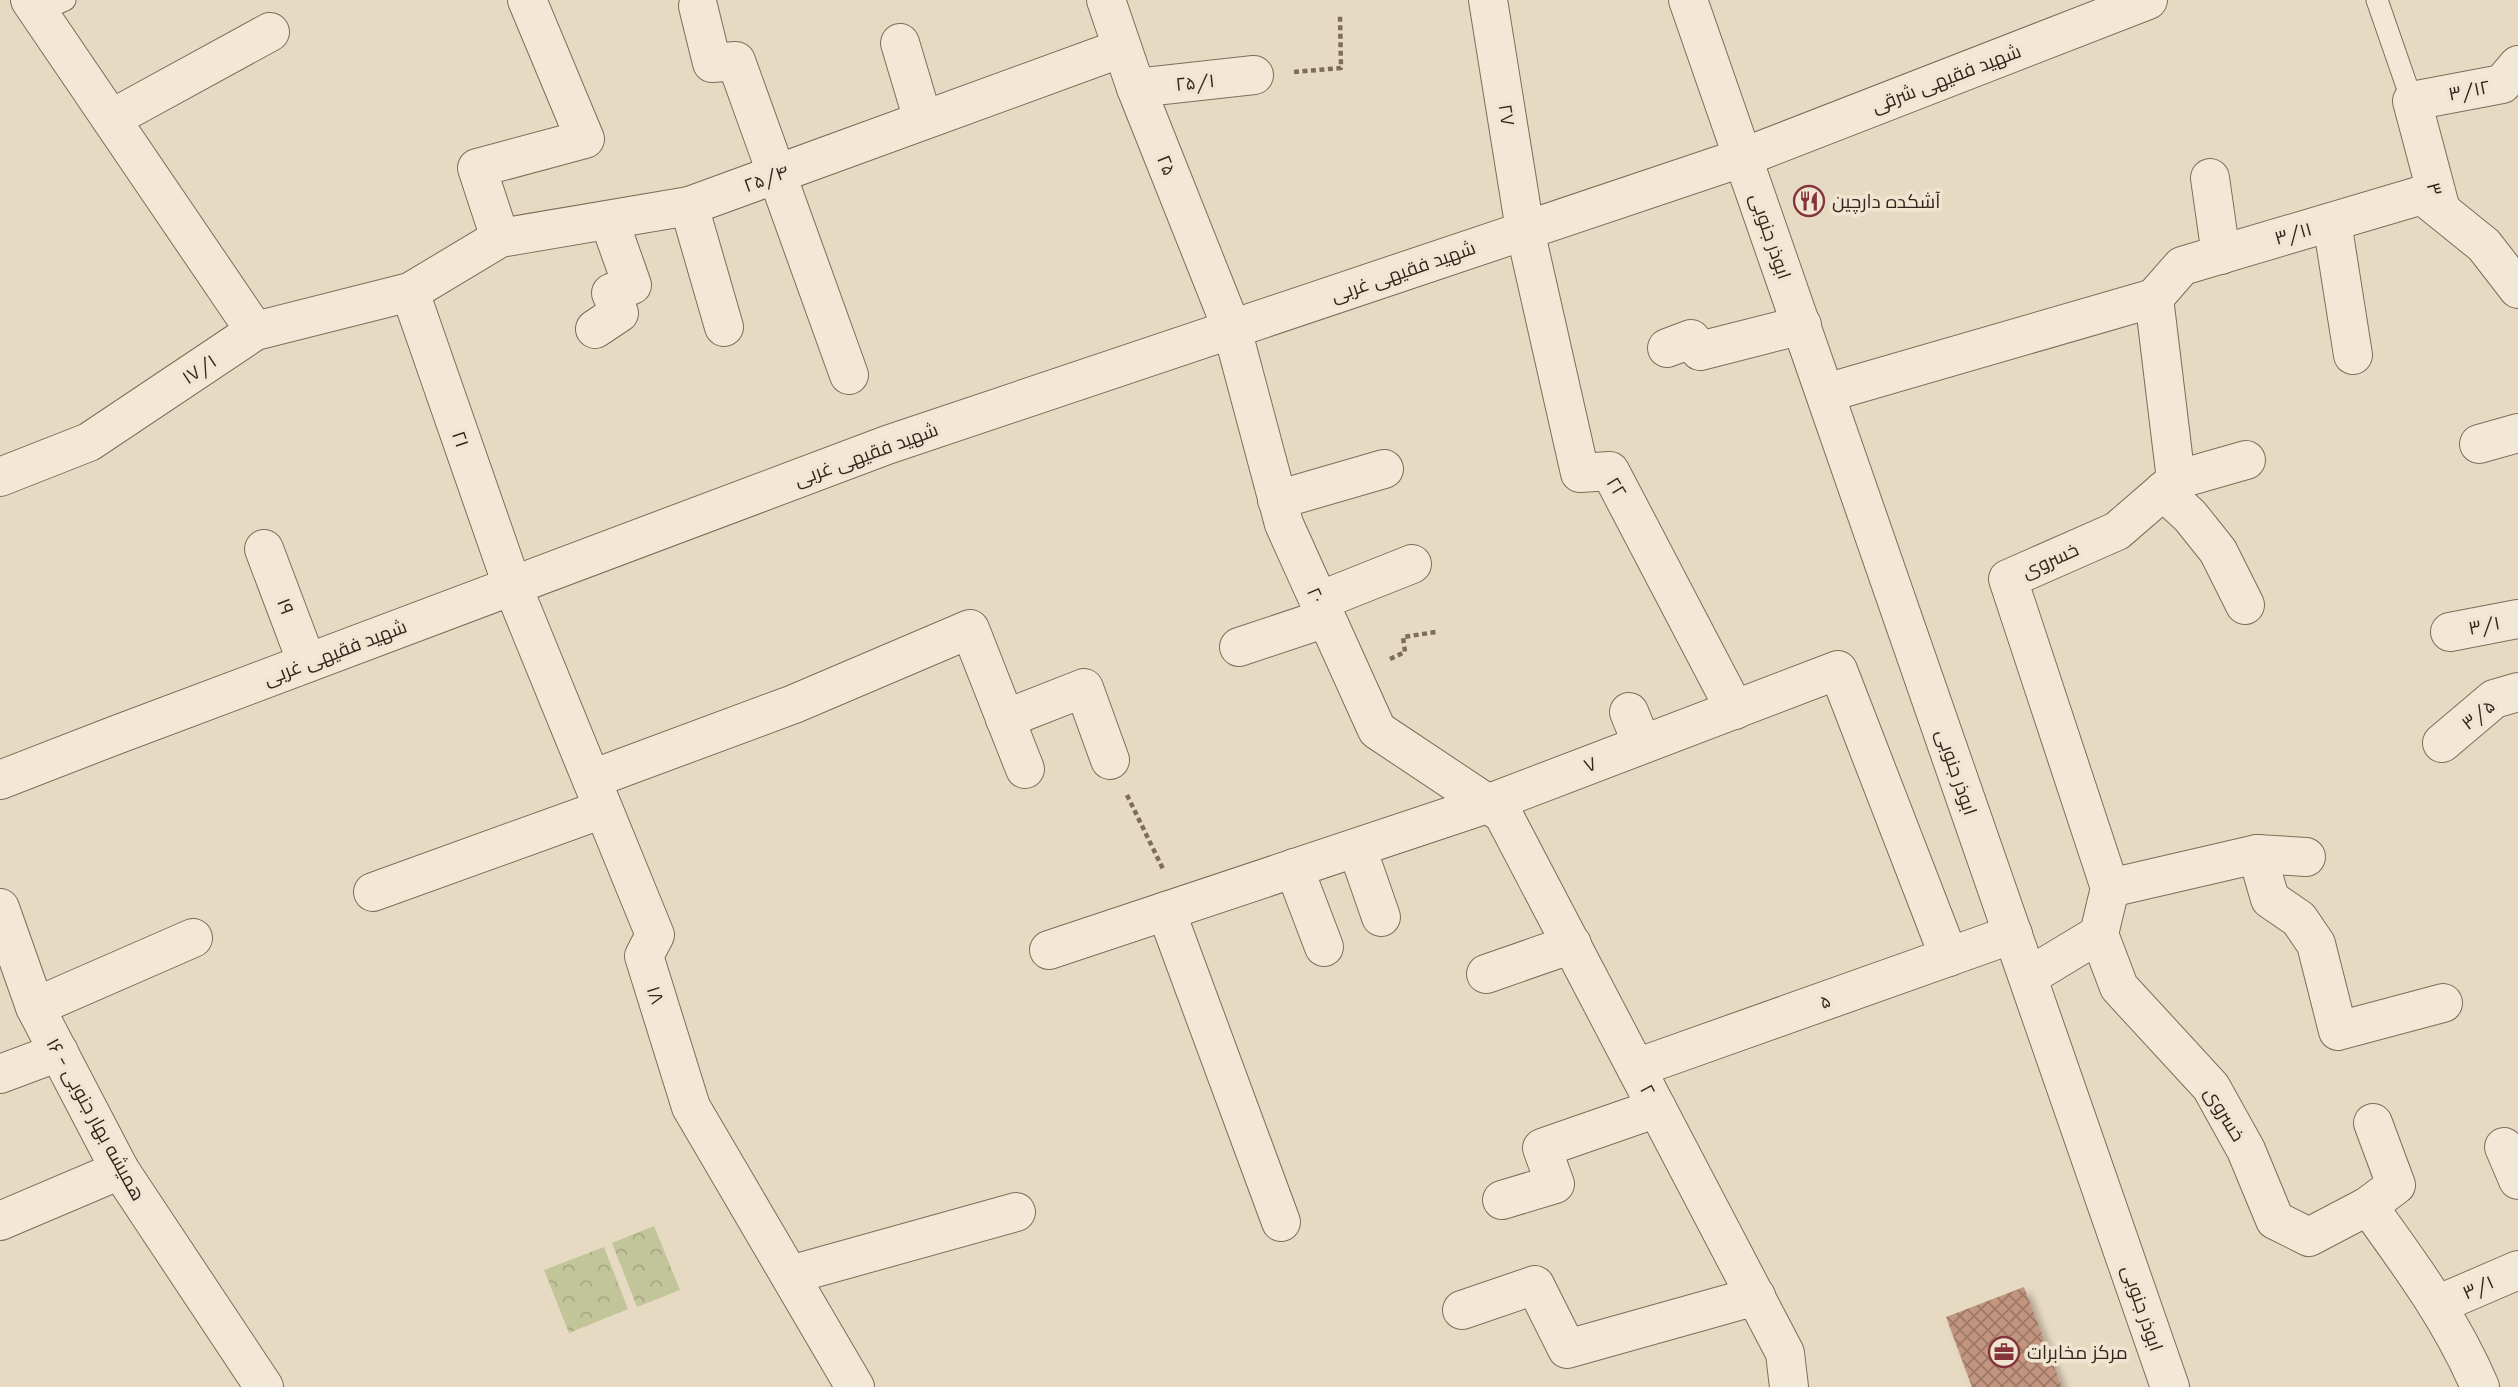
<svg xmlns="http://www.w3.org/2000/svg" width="2518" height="1387" viewBox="0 0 2518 1387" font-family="Lora,Cairo,serif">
  <defs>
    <pattern id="forest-crowns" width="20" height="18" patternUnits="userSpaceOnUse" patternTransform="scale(1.75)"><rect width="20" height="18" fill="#c2c499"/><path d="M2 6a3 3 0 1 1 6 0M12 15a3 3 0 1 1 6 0" fill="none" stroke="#a7a883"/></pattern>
    <pattern id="building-cross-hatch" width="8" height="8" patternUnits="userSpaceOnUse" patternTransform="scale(1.75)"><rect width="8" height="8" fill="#c1957e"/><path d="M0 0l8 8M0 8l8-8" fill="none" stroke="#9d7967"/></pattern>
    <filter id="shadow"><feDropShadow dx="6" dy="6" stdDeviation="3.5" flood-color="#0004"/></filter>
  </defs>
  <rect width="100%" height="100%" fill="#e7dac3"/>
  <g fill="url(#forest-crowns)">
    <polygon points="654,1226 680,1290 637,1307 612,1243"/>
    <polygon points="604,1247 628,1309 569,1333 544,1270"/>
  </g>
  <polygon fill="url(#building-cross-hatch)" filter="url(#shadow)" points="2024,1287 2062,1387 1972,1387 1946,1317"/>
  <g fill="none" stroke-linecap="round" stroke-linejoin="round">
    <g stroke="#7f6c5c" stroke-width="23">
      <g id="service">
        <polyline points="2377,0 2412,101"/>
        <polyline points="38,12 65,0"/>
      </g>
    </g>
    <g stroke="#7f6c5c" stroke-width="40">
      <g id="minor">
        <polyline points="30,0 255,331"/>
        <polyline points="1106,0 1136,88 1232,329 1284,524 1377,730 1503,814 1785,1353 1789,1387"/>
        <polyline points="1488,0 1525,230 1580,473 1610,471 1735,710"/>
        <polyline points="698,6 712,63 736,61 849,375"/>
        <polyline points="900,43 923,120"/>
        <polyline points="1136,88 1254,75"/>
        <polyline points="111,119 270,32"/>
        <polyline points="2210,178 2221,255"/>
        <polyline points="689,206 724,327"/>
        <polyline points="2441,210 2412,101 2502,84 2518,65"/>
        <polyline points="2332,222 2353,355"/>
        <polyline points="500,238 477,168 585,139 527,0"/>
        <polyline points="410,292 512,585 655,935 644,956 691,1107 855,1387"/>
        <polyline points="2154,298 2182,266 2422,195 2484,245 2518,289"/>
        <polyline points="595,329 619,313 611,293 632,285 609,220"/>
        <polyline points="1667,348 1691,339 1700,351 1802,325"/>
        <polyline points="1826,393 2154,298"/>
        <polyline points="2479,444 2518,433"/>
        <polyline points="0,477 89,442 255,331 410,292 500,238 689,206 1122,48"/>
        <polyline points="2176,480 2246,460"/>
        <polyline points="2163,491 2190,516 2218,551 2245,605"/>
        <polyline points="1277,500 1384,469"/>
        <polyline points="264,549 307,663"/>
        <polyline points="1319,601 1412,564"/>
        <polyline points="2450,632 2518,619"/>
        <polyline points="1239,647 1326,618"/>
        <polyline points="1629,712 1642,744"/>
        <polyline points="1005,719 1084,688 1110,760"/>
        <polyline points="2442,743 2494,699 2518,692"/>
        <polyline points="592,779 794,704 970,629 1025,769"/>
        <polyline points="1357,848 1381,917"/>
        <polyline points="2257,854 2270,899 2299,919 2316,944 2338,1031 2443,1003"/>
        <polyline points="1294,868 1324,947"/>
        <polyline points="2110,888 2257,854 2306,857"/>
        <polyline points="373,892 603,809"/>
        <polyline points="0,908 35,1007 120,1170 264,1387"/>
        <polyline points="1166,911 1281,1222"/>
        <polyline points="2099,934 2119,987 2211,1087 2246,1150 2275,1220 2309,1237 2368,1206 2396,1185 2373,1123"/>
        <polyline points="1049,950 1487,804 1838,670 1949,957"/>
        <polyline points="1486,974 1572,944"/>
        <polyline points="2028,977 2099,934 2110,888 2008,579 2117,531 2176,480 2154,298"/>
        <polyline points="35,1007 193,938"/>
        <polyline points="1636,1068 2013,934"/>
        <polyline points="0,1074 59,1052"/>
        <polyline points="2504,1147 2518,1180"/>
        <polyline points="1502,1200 1555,1184 1542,1148 1657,1108"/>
        <path d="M2368,1206C2410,1264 2452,1321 2480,1387"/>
        <polyline points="0,1221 120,1170"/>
        <polyline points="790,1275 1016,1212"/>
        <polyline points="2437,1305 2518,1270"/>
        <polyline points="1462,1310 1535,1285 1567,1349 1756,1296"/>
      </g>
    </g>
    <g stroke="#7f6c5c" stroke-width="40">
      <g id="tertiary">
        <polyline points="1688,0 2170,1387"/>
        <polyline points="0,780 116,735 887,445 1744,157 2148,0"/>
      </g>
    </g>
    <g stroke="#7f6c5c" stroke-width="4.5" stroke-dasharray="5 3.5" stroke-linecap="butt">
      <polyline points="1294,72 1341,68 1340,15"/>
      <polyline points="1390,659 1405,652 1403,637 1436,632"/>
      <polyline points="1127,795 1163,869"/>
    </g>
    <use href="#service" stroke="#f3e8d5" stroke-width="21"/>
    <use href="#minor" stroke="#f3e8d5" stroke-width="38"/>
    <use href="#tertiary" stroke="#f3e8d5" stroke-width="38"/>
  </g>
  <defs>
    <g id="restaurant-ring" transform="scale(1.575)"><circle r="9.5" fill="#f0e5d1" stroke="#86343b" stroke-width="1.5"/><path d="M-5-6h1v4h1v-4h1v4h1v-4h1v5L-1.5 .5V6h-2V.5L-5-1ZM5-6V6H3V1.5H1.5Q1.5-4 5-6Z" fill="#86343b"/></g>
    <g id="office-ring" transform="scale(1.575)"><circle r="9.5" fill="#f0e5d1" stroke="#86343b" stroke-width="1.5"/><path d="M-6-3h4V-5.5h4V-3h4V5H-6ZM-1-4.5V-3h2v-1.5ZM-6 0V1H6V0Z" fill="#86343b"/></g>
  </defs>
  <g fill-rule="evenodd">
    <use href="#restaurant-ring" x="1809" y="201"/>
    <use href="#office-ring" x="2004" y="1352"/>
  </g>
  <g text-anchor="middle" stroke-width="7" stroke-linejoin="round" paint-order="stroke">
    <g font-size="19" fill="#31261e" stroke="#f0e5d1">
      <text transform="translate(1946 78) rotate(-21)" y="7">شهید فقیهی شرقی</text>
      <text transform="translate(1195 82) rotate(-6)" y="7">۲۵/۱</text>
      <text transform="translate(2469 90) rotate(-11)" y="7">۳/۱۲</text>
      <text transform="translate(1507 115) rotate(81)" y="7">۲۷</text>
      <text transform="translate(1167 165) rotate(68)" y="7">۲۵</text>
      <text transform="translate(766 178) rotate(-20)" y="7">۲۵/۴</text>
      <text transform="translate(2435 189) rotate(75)" y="7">۳</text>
      <text transform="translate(2293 233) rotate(-16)" y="7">۳/۱۱</text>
      <text transform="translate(1771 236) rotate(71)" y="7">ابوذر جنوبی</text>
      <text transform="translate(1403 271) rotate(-19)" y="7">شهید فقیهی غربی</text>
      <text transform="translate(199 369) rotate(-34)" y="7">۱۷/۱</text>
      <text transform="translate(461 439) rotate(71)" y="7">۲۱</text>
      <text transform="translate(866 454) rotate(-20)" y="7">شهید فقیهی غربی</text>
      <text transform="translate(1617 487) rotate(58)" y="7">۲۲</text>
      <text transform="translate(2050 560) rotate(-24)" y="7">خسروی</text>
      <text transform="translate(1316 595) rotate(66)" y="7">۲۰</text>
      <text transform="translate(286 606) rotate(69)" y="7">۱۹</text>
      <text transform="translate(2484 625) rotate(-11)" y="7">۳/۱</text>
      <text transform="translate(335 652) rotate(-21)" y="7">شهید فقیهی غربی</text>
      <text transform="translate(2478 714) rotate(-38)" y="7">۳/۵</text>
      <text transform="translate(1590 764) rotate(-21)" y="7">۷</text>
      <text transform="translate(1957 772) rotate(71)" y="7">ابوذر جنوبی</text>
      <text transform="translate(656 995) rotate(72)" y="7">۱۸</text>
      <text transform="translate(1825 1001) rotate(-20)" y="7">۵</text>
      <text transform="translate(1648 1090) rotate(62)" y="7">۲</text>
      <text transform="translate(2225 1114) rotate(59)" y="7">خسروی</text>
      <text transform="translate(96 1119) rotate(61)" y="7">همیشه بهار جنوبی - ۱۶</text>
      <text transform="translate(2478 1287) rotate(-24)" y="7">۳/۱</text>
      <text transform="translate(2143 1308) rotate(71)" y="7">ابوذر جنوبی</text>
    </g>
    <g font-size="19" fill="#31261e" stroke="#f0e5d1" text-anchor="start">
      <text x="1832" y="208">آشکده دارچین</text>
      <text x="2027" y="1359">مرکز مخابرات</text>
    </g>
  </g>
</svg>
